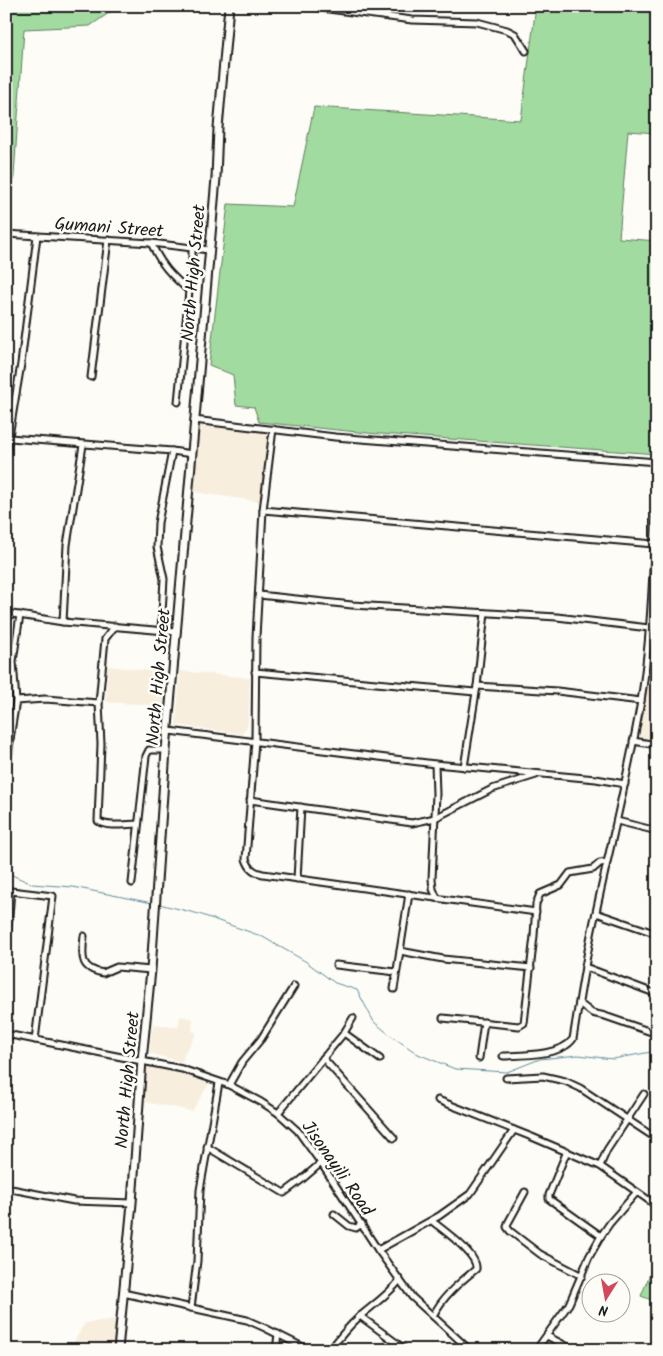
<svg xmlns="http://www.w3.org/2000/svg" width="663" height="1356" viewBox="0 0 663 1356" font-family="Kalam,sans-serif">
  <rect width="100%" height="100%" fill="#fdfcf7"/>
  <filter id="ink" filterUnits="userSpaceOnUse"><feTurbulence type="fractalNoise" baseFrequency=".02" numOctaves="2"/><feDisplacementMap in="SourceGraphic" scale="10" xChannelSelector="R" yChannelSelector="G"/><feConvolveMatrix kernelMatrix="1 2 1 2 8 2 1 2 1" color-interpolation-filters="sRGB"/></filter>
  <g filter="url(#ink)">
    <g fill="#f8eedd">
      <polygon points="199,422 268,431 262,502 194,492"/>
      <polygon points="657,621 657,743 645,741 640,735"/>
      <polygon points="108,666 169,673 166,706 106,702"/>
      <polygon points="180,671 250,678 248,724 242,734 176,725"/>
      <polygon points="180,1016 193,1019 192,1031 197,1033 185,1052 182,1062 149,1053 153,1024 178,1027"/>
      <polygon points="147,1062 193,1074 210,1082 192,1111 145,1102"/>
      <polygon points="117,1319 114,1350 69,1350 85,1323"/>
    </g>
    <g fill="#a2dba0" stroke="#5f7c5e">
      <polygon points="6,6 119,6 90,26 24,29 13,190 6,189"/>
      <polygon points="536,6 657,6 657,133 628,131 619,238 657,241 657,454 367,433 259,422 254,407 236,405 233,375 209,365 228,204 293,207 314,107 521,120"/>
      <polygon points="657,1257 657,1302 641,1296"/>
    </g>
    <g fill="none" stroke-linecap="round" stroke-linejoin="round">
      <g stroke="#5f8c99" stroke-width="1">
        <polyline points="6,869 12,875 32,884 73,887 152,903"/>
        <polyline points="159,904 199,914 261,936 305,961 335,983 357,990 374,1022 390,1035 418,1054 455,1069 507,1072 540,1059 578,1055 613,1059 651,1052 657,1055"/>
      </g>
      <g stroke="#1c1c1c" stroke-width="9">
        <g id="minor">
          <polyline points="306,6 412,20 477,22 507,30 515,34 526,51"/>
          <polyline points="6,234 151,243 209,250"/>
          <path d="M151,243C162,266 170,274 189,291L178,402"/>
          <polyline points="189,291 192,268 192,247"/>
          <polyline points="91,377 108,240"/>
          <polyline points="194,420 335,437 657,462"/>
          <path d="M273,429L263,510L256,637L255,741L246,859C249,868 253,872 263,874L536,912"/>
          <polyline points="10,438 172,451 192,454"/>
          <polyline points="6,454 21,364 37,236"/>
          <polyline points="263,510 654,544"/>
          <polyline points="259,595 352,605 557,617 649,628"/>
          <polyline points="6,613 63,622 177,632"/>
          <polyline points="63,622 67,545 83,445"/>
          <polyline points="161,630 164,579 157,547 158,523 172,451"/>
          <polyline points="255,672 475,692"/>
          <polyline points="477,686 557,691 641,701"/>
          <polyline points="16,701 13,661 20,615"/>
          <path d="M99,703L101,744L98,821C108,828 127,824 138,824"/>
          <polyline points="169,731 435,764 596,779 625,784"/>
          <polyline points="6,732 11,732 16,701 45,699 99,703 105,639 115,626"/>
          <polyline points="633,741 657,745"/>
          <polyline points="435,764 436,794 432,879 433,889 437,898"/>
          <polyline points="464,767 477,686 485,613"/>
          <polyline points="6,777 11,732"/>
          <polyline points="250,800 412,823 435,818 492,789 536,775"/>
          <polyline points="617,821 657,831"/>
          <polyline points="297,879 301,807"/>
          <polyline points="132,883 146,756 149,750 166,750"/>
          <polyline points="596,913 657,934"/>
          <path d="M84,936C82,956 79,969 103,973L117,967L151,970"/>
          <polyline points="400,951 443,959 531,968"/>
          <polyline points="6,954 11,891 53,896 35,1040"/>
          <polyline points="336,965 396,972"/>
          <polyline points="585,967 657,994"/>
          <polyline points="394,989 409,894"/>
          <polyline points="579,1003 592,1013 605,1016 657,1034"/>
          <polyline points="443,1018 519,1026 524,1023 534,936 536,904 540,894 561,885 570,873 593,869 600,863 607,862"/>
          <polyline points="344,1033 380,1059"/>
          <polyline points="6,1034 182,1069 229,1085 261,1102 278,1113 298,1131 321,1163 378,1250 412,1297 470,1350"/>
          <path d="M503,1056C523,1055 561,1056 573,1039C580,997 586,954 596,912C611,842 629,772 641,701C652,632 653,562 657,493"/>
          <polyline points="323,1058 394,1138"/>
          <polyline points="479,1058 484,1022"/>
          <polyline points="506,1078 543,1076 565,1081 580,1088 657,1139"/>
          <polyline points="229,1085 242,1062 261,1039 294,986"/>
          <polyline points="438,1100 532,1137 600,1166 657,1206"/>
          <polyline points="278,1113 344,1033 353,1018"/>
          <polyline points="207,1147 284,1193 300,1181 321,1163"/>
          <polyline points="567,1151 549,1195 549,1199 601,1236"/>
          <polyline points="600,1166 607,1150 644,1094"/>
          <polyline points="6,1188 74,1201 132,1203"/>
          <polyline points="525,1192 508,1223 507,1227 510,1231 540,1254 582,1276"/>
          <polyline points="334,1214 349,1226 356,1228 362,1224"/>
          <path d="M432,1221C443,1230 478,1254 476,1269C459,1283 443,1296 433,1316"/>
          <polyline points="378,1250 439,1216 470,1194 514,1130"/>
          <polyline points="123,1293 247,1320 265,1328 309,1350"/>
          <polyline points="191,1308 197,1261 200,1190 219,1083"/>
          <polyline points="360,1316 406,1350"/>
          <polyline points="547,1336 574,1350"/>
          <polyline points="276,1350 278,1334"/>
          <path d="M330,1350C339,1338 348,1327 359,1317C373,1305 388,1295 400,1280"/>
          <polyline points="536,1350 569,1304 589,1257 601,1236 610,1223 636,1193"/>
        </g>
      </g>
      <g stroke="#1c1c1c" stroke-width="11">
        <polyline id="highway" points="118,1350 132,1203 142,1060 151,970 166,750 216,178 218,128 229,6"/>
      </g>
      <use href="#minor" stroke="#fdfcf7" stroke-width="5"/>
      <use href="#highway" stroke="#fdfcf7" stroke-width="7"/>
    </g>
  </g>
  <g text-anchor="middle" stroke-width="5" stroke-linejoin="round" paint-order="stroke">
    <g font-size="18" fill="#1c1c1c" stroke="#fdfcf7">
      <text transform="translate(109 227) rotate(4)" y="6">Gumani Street</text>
      <text transform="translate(193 273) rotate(-85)" y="6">North High Street</text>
      <text transform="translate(158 677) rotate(-85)" y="6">North High Street</text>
      <text transform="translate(127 1080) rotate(-85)" y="6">North High Street</text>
      <text transform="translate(338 1168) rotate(55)" y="6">Jisonayili Road</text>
    </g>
  </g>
  <rect width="663" height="1356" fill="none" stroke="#fdfcf7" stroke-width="25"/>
  <rect x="12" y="12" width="638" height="1331" fill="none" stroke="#1c1c1c" stroke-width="2" filter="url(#ink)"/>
  <g transform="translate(606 1298) rotate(191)"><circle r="24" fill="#fdfcf7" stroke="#a3a29f"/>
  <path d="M0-4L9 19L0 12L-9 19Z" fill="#d1495b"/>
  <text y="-8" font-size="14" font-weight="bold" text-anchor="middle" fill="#1c1c1c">N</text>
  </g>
</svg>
